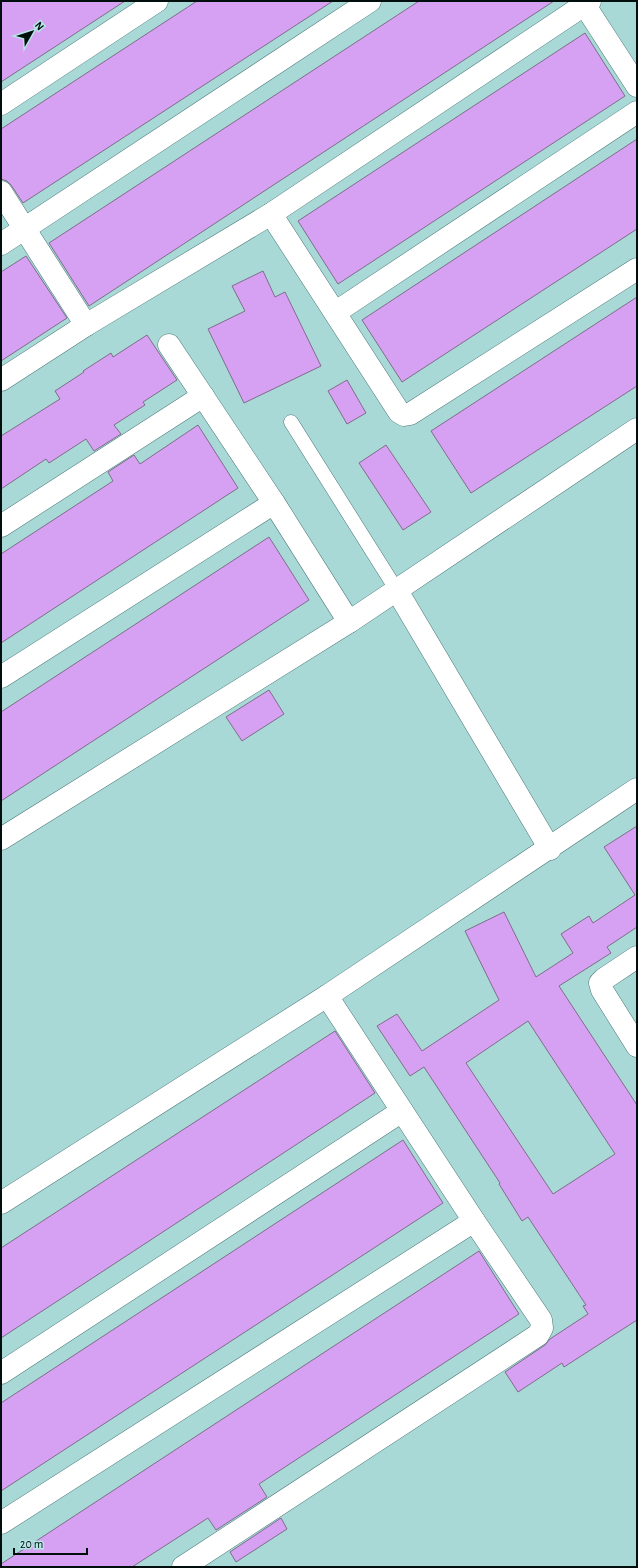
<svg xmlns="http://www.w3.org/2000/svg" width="638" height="1568" viewBox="0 0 638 1568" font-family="'Alegreya Sans',sans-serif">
  <rect width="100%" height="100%" fill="#a9d9d7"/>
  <g fill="#d7a1f3" stroke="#7f6c8a" fill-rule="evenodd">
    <polygon points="1,1 125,1 1,82"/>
    <polygon points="197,1 333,1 23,203 11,185 7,181 1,179 1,129"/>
    <polygon points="419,1 554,1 89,306 49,243"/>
    <polygon points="585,33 625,96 338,284 298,221"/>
    <polygon points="637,139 637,229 402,382 362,320"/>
    <polygon points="26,256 67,318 1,361 1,272"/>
    <polygon points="263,271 275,297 285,292 321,366 244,403 208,329 245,311 232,286"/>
    <polygon points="637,297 637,386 471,493 431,431"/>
    <polygon points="147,335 177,380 143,402 145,405 114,425 121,434 94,451 86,439 49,463 46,459 1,489 1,436 60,399 55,391 84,372 83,371 111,353 113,357"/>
    <polygon points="347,380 366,413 347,424 328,391"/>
    <polygon points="198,425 238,488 1,643 1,554 113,481 108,472 134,455 140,464"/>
    <polygon points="386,445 431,512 403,530 359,463"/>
    <polygon points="269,537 309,600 1,801 1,712"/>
    <polygon points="269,690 284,714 242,741 226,717"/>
    <path d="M637,826V927L607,947L611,953L559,986L637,1105V1320L564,1367L562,1363L518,1392L505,1372L545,1345L550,1339L588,1314L583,1306L586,1305L528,1217L522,1221L499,1184L500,1183L424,1067L410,1076L377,1026L397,1014L422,1051L499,1000L465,931L504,912L536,977L573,953L561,934L589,916L593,923L635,895L604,847ZM528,1021L615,1154L553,1194L466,1063Z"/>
    <polygon points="335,1031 375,1093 1,1338 1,1248"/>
    <polygon points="403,1140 443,1203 1,1491 1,1403"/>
    <polygon points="479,1251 519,1314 259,1484 267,1497 216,1530 208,1518 132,1567 1,1567 1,1564"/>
    <polygon points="281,1518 287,1529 236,1562 230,1552"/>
  </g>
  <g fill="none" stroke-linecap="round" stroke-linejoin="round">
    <g stroke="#4c7a79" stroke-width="15">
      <polyline id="service" points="291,422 396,589"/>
    </g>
    <g stroke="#4c7a79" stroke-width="23">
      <g id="minor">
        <polyline points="582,1 637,86"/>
        <polyline points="1,104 157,1"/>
        <polyline points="1,192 86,325"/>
        <polyline points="271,214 399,412 404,415 410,414 637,269"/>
        <polyline points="1,244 370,1"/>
        <polyline points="336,312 637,112"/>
        <polyline points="169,345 274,503 349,622"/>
        <polyline points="1,380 86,325 271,214 590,1"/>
        <polyline points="1,526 203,396"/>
        <polyline points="396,589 550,849"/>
        <polyline points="1,677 274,503"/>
        <polyline points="1,839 349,622 637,429"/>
        <polyline points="637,957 604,979 600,983 602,990 637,1046"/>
        <polyline points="1,1203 327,996 637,789"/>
        <polyline points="1,1373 402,1111"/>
        <polyline points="1,1523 474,1221"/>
        <polyline points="183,1567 538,1335 542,1328 541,1320 474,1221 327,996"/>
      </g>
    </g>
    <use href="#service" stroke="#fff" stroke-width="14"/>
    <use href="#minor" stroke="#fff" stroke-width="22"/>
  </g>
  <rect width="638" height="1568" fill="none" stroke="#000f0e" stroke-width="4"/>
  <g transform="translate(32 32) rotate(51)" stroke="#b5e6e4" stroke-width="3" paint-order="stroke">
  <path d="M0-3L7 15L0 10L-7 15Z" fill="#000f0e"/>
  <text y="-6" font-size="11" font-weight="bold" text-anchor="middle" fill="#000f0e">N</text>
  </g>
  <path d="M14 1548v6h73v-6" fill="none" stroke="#000f0e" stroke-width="2"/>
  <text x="20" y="1548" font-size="12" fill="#000f0e" stroke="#b5e6e4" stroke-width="3" paint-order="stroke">20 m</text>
</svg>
